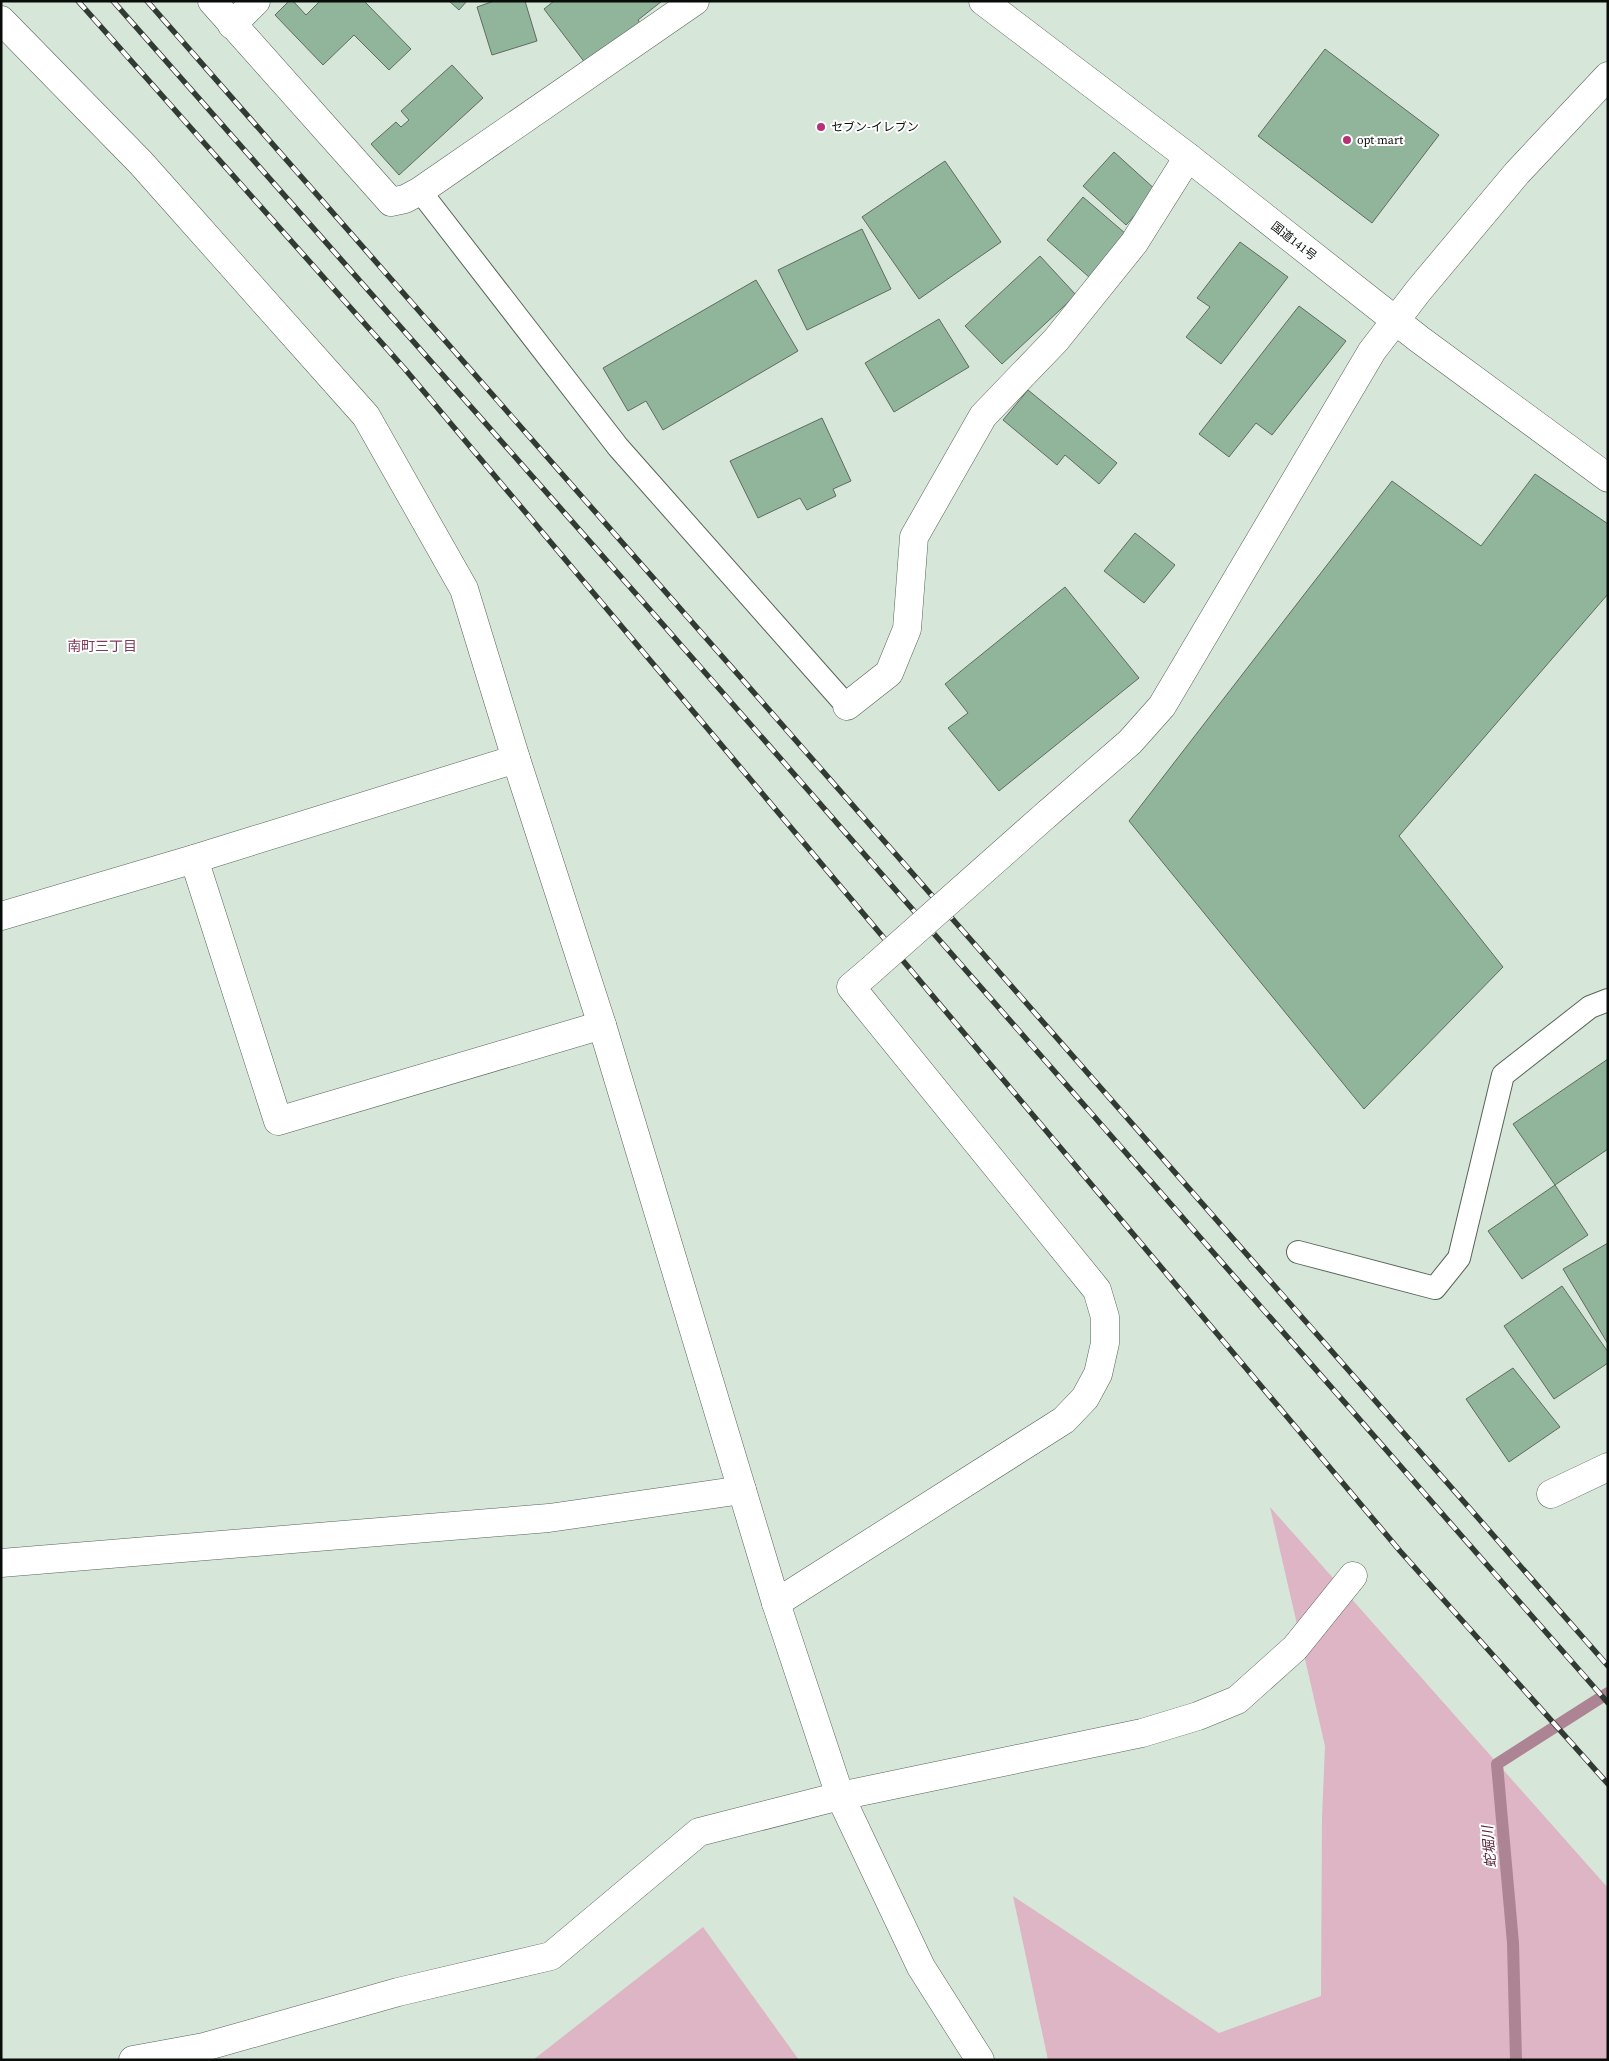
<svg xmlns="http://www.w3.org/2000/svg" width="1609" height="2061" viewBox="0 0 1609 2061" font-family="'Source Serif 4','Noto Sans JP',serif">
  <rect width="100%" height="100%" fill="#d6e6d9"/>
  <g fill="#deb5c5">
    <polygon points="1270,1507 1608,1888 1608,2060 1048,2060 1013,1896 1219,2033 1321,1996 1322,1818 1325,1746"/>
    <polygon points="703,1927 799,2060 533,2060"/>
  </g>
  <g fill="none" stroke-linecap="round" stroke-linejoin="round">
    <polyline stroke="#ad8494" stroke-width="12" points="1516,2060 1513,1943 1497,1764 1608,1693"/>
  </g>
  <g fill="#91b59a" stroke="#5e6c61">
    <polygon points="289,1 293,1 306,15 320,1 364,1 411,49 389,70 354,35 323,65 275,15"/>
    <polygon points="449,1 467,1 459,10"/>
    <polygon points="494,1 525,1 537,41 492,55 477,7"/>
    <polygon points="554,1 662,1 638,20 643,27 589,68 544,9"/>
    <polygon points="1325,49 1439,135 1372,223 1258,136"/>
    <polygon points="452,65 483,98 399,175 371,144 396,122 401,127 409,120 401,111"/>
    <polygon points="1114,152 1157,191 1126,225 1083,186"/>
    <polygon points="945,161 1001,242 919,299 862,217"/>
    <polygon points="1083,197 1126,234 1089,277 1047,240"/>
    <polygon points="862,229 891,289 807,330 778,270"/>
    <polygon points="1240,242 1288,277 1221,364 1186,337 1210,307 1197,298"/>
    <polygon points="1040,256 1076,295 1002,364 965,326"/>
    <polygon points="756,280 798,351 663,430 646,401 628,411 603,368"/>
    <polygon points="1299,306 1346,341 1272,435 1256,423 1229,457 1199,434"/>
    <polygon points="939,319 969,367 894,412 865,363"/>
    <polygon points="1028,390 1117,463 1099,484 1065,455 1057,465 1003,420"/>
    <polygon points="822,418 851,481 833,489 836,496 807,510 800,498 758,518 730,461"/>
    <polygon points="1535,474 1608,524 1608,594 1399,836 1503,967 1364,1109 1129,821 1392,481 1481,546"/>
    <polygon points="1135,533 1175,565 1144,603 1104,571"/>
    <polygon points="1065,587 1139,678 999,791 948,728 968,713 945,684"/>
    <polygon points="1608,1059 1608,1149 1555,1185 1513,1124"/>
    <polygon points="1555,1185 1588,1235 1522,1279 1488,1231"/>
    <polygon points="1608,1243 1608,1344 1563,1269"/>
    <polygon points="1562,1286 1608,1352 1608,1363 1554,1399 1504,1326"/>
    <polygon points="1513,1368 1560,1427 1509,1462 1466,1399"/>
  </g>
  <g fill="none" stroke-linecap="round" stroke-linejoin="round">
    <g stroke="#566459" stroke-width="24">
      <g id="lane">
        <polyline points="420,191 618,447 847,706"/>
        <polyline points="1298,1252 1435,1288 1459,1258 1503,1075 1590,1007 1608,1000"/>
      </g>
    </g>
    <g stroke="#566459" stroke-width="29">
      <g id="street">
        <polyline points="212,1 391,202 405,199 420,191 695,1"/>
        <polyline points="232,25 256,1"/>
        <polyline points="847,706 889,673 907,629 914,537 983,416 1056,340 1134,243 1188,157"/>
        <polyline points="1047,814 1130,742 1162,706 1372,351 1419,290 1517,173 1608,76"/>
        <polyline points="194,859 278,1121 602,1025"/>
        <polyline points="1,916 194,859 516,759"/>
        <polyline points="1551,1494 1608,1467"/>
        <polyline points="776,1603 1064,1420 1085,1398 1098,1374 1105,1343 1105,1317 1097,1290 851,987 871,970"/>
        <polyline points="133,2060 204,2047 398,1992 551,1956 699,1832 840,1796 1142,1733 1198,1716 1237,1700 1295,1648 1353,1576"/>
      </g>
    </g>
    <g stroke="#566459" stroke-width="29">
      <g id="secondary">
        <polyline points="1,20 141,163 366,416 464,589 516,759 602,1025 776,1603 840,1796 921,1967 980,2060"/>
        <polyline points="1,1563 549,1518 742,1490"/>
      </g>
    </g>
    <g stroke="#566459" stroke-width="29">
      <polyline id="highway" points="983,1 1188,157 1419,339 1608,478"/>
    </g>
    <use href="#lane" stroke="#fff" stroke-width="22"/>
    <use href="#street" stroke="#fff" stroke-width="28"/>
    <use href="#secondary" stroke="#fff" stroke-width="28"/>
    <use href="#highway" stroke="#fff" stroke-width="28"/>
    <g stroke="#323a34" stroke-width="5.5">
      <g id="rail">
        <polyline points="78,1 404,368 1400,1551 1608,1784"/>
        <polyline points="113,1 659,620 1608,1703"/>
        <polyline points="147,1 1608,1666"/>
      </g>
    </g>
    <use href="#rail" stroke="#fff" stroke-width="4" stroke-dasharray="11" stroke-linecap="butt"/>
    <g stroke="#566459" stroke-width="29" stroke-linecap="butt">
      <polyline id="street-bridge" points="871,970 1047,814"/>
    </g>
    <use href="#street-bridge" stroke="#fff" stroke-width="28"/>
  </g>
  <g fill="#b63176" stroke="#fff" stroke-width="2">
    <circle cx="821" cy="127" r="5"/>
    <circle cx="1347" cy="140" r="5"/>
  </g>
  <g text-anchor="middle" stroke-width="4" stroke-linejoin="round" paint-order="stroke">
    <g font-size="12" fill="#080d09" stroke="#fff" text-anchor="start">
      <text x="831" y="131">セブン-イレブン</text>
      <text x="1357" y="144">opt mart</text>
    </g>
    <g font-size="12" fill="#080d09" stroke="#fff">
      <text transform="translate(1294 241) rotate(38)" y="4">国道141号</text>
    </g>
    <g font-size="14" fill="#7f3c5a" stroke="#fff">
      <text x="102" y="651">南町三丁目</text>
    </g>
    <g font-size="14" font-style="italic" fill="#58233c" stroke="#fff">
      <text transform="translate(1489 1847) rotate(-95)" y="5">蛇堀川</text>
    </g>
  </g>
  <rect width="1609" height="2061" fill="none" stroke="#080d09" stroke-width="5"/>
</svg>
